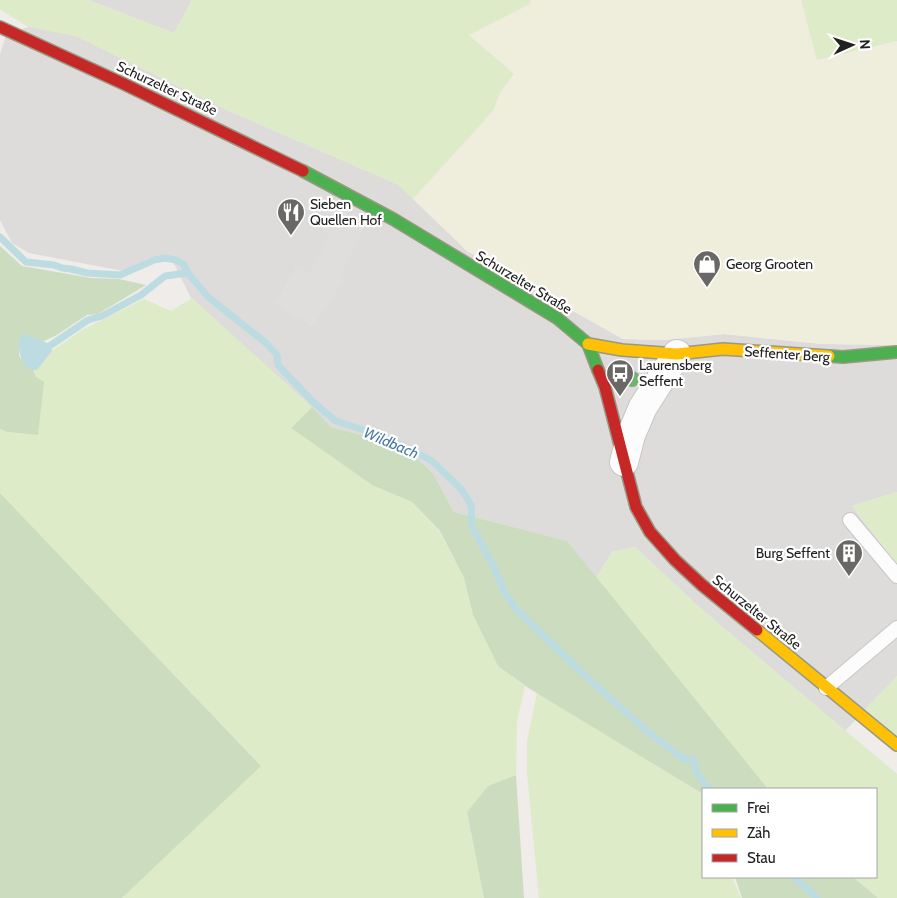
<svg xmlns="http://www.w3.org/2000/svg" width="897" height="898" viewBox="0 0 897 898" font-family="Cabin,sans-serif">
  <rect width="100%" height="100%" fill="#efece9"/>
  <g fill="#dedcdb">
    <polygon points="0,0 58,0 76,36 225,109 399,185 467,251 623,339 665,340 724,334 822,344 897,345 897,492 852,506 897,564 897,676 845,731 699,607 635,547 612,552 596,578 566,541 454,512 433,473 403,446 331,427 192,300 170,256 149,258 123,271 29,253 12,243 0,220 0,54 7,33 29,27 0,9"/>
    <polygon points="88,0 192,0 174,33"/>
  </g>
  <polygon fill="#efeedd" points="531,0 801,0 817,60 897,41 897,345 822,344 724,334 665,340 623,339 467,251 413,199 493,111 501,91 514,74 469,35 530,4"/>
  <g fill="#ddebc9">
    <polygon points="0,0 88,0 174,33 192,0 531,0 530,4 469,35 514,74 501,91 493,111 413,199 399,185 225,109 76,36 29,27 0,9"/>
    <polygon points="801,0 897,0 897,41 817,60"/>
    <polygon points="192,298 312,407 291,428 372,485 412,502 440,532 464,578 473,615 498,666 525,686 517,721 516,775 488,786 467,812 484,898 122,898 261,766 0,493 0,429 7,432 38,435 36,377 33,370 37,370 52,351 82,330 144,299 171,311"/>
    <polygon points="897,492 897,564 852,506"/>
    <polygon points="635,547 699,607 897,774 897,898 878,898 853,877 876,877 876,789 768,789 596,578 612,552"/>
    <polygon points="897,676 897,736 865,709"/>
    <polygon points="537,693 703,794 703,877 732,877 741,898 539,898 527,772 527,741"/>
  </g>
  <g fill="#ccddbf">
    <polygon points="0,246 22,266 91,278 119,279 146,285 98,314 87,315 55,336 44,341 19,340 19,356 31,370 33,370 36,377 44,382 38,435 7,432 0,429"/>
    <polygon points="312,407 331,427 403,446 433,473 454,512 567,541 768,789 703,789 703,794 530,689 498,666 473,615 464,578 440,531 412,502 372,485 291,428"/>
    <polygon points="0,493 261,766 122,898 0,898"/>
    <polygon points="516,775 524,898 484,898 467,812 488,786"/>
    <polygon points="735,877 853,877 878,898 742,898"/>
  </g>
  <polygon fill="#dfdedd" points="336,206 366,225 340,275 345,279 312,327 275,304 296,266 310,273 329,236 323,232"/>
  <path fill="#bddce1" d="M25,333C34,339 43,340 51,345L52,351L37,370H31C21,362 18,353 19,340Z"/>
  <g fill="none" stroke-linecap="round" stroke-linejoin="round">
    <g stroke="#bddce1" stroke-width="7">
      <polyline points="0,237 26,262 54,265 62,268 71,269 87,273 120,275 154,260 165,258 176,260 183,264 188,273"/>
      <polyline points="51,345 88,320 102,316 141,295 165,276 188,273 208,297 266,343 277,355 278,365 313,402 336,421 379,435 404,446 432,461 462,490 471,505 472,527 492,563 505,593 517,610 582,673 653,736 684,759 694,760 697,774 710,789"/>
      <polyline points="794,877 817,898"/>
    </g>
    <g stroke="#c8c7c5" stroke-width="16">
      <g id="lane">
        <polyline points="850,520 897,576"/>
        <polyline points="826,688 897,628"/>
      </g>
    </g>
    <g stroke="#c8c7c5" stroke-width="30">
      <polyline id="street" points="624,462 631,435 643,407 677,354"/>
    </g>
    <g stroke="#999880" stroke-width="14">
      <g id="fast">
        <polyline points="303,171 393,219 557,318 588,344 598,370"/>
        <polyline points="829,356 843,357 897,352"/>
      </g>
    </g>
    <g stroke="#999880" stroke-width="14">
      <g id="slow">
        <polyline points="588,344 622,350 677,354 723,349 829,356"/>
        <polyline points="757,630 897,745"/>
      </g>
    </g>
    <g stroke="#999880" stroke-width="14">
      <g id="jam">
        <polyline points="0,27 124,84 303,171"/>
        <polyline points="598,370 605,387 636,507 650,532 675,560 702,585 757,630"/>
      </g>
    </g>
    <use href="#lane" stroke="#fdfcfc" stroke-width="14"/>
    <use href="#street" stroke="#fdfcfc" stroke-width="28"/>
    <use href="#fast" stroke="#4caf50" stroke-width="11"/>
    <use href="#slow" stroke="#ffc107" stroke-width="11"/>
    <use href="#jam" stroke="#c62828" stroke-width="11"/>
  </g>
  <circle fill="#73b171" cx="632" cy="379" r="8"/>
  <defs>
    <g id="restaurant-pin" transform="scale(1.4375)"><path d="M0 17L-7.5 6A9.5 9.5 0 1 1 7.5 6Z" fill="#696867" stroke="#fff"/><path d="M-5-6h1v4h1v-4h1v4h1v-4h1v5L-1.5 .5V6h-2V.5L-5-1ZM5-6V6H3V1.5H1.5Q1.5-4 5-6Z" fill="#fff"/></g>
    <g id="shop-pin" transform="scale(1.4375)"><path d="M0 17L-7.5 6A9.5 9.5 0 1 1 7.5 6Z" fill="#696867" stroke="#fff"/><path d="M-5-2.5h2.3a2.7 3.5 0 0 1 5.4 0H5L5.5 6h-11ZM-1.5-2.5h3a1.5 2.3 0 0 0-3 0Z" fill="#fff"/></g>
    <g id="bus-pin" transform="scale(1.4375)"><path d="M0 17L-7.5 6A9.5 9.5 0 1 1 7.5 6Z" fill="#696867" stroke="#fff"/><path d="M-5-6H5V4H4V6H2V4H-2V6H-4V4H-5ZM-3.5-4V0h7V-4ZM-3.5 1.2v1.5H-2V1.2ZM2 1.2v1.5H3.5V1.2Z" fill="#fff"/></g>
    <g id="building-pin" transform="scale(1.4375)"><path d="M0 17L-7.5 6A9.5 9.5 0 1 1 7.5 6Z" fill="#696867" stroke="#fff"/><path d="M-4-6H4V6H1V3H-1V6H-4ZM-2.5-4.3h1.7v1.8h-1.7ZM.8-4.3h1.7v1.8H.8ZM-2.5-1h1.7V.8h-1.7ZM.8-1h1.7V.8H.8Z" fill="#fff"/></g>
  </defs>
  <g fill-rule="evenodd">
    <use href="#restaurant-pin" x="291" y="212"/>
    <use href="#shop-pin" x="707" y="264"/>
    <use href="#bus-pin" x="620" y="373"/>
    <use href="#building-pin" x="849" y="553"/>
  </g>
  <g text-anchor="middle" stroke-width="4.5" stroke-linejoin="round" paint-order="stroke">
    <g font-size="14" fill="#212121" stroke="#fff">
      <text transform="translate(167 88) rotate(25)" y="5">Schurzelter Straße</text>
      <text transform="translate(524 282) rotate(31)" y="5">Schurzelter Straße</text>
      <text transform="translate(787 354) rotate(4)" y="5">Seffenter Berg</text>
      <text transform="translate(757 612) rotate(39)" y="5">Schurzelter Straße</text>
    </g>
    <g font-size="14" fill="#212121" stroke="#fff" text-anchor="start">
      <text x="310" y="209">Sieben<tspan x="310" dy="16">Quellen Hof</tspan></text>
      <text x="726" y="269">Georg Grooten</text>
      <text x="639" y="370">Laurensberg<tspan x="639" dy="16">Seffent</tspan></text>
      <text x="830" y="558" text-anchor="end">Burg Seffent</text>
    </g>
    <g font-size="15" font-style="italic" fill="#4779a1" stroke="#fff">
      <text transform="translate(391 443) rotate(23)" y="5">Wildbach</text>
    </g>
  </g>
  <rect x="702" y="788" width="175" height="90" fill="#ffffff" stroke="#a6a6a6"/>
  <rect x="712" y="804" width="25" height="8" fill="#4caf50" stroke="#a6a6a6"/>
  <text x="747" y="813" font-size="15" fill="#212121">Frei</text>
  <rect x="712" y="829" width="25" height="8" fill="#ffc107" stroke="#a6a6a6"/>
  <text x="747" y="838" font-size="15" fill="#212121">Zäh</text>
  <rect x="712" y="854" width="25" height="8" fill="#c62828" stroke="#a6a6a6"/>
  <text x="747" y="863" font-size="15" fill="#212121">Stau</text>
  <g transform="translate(852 45) rotate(87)" stroke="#ffffff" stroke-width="4" paint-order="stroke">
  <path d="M0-4L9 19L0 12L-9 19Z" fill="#212121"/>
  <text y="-8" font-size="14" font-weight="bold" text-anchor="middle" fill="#212121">N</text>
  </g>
</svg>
